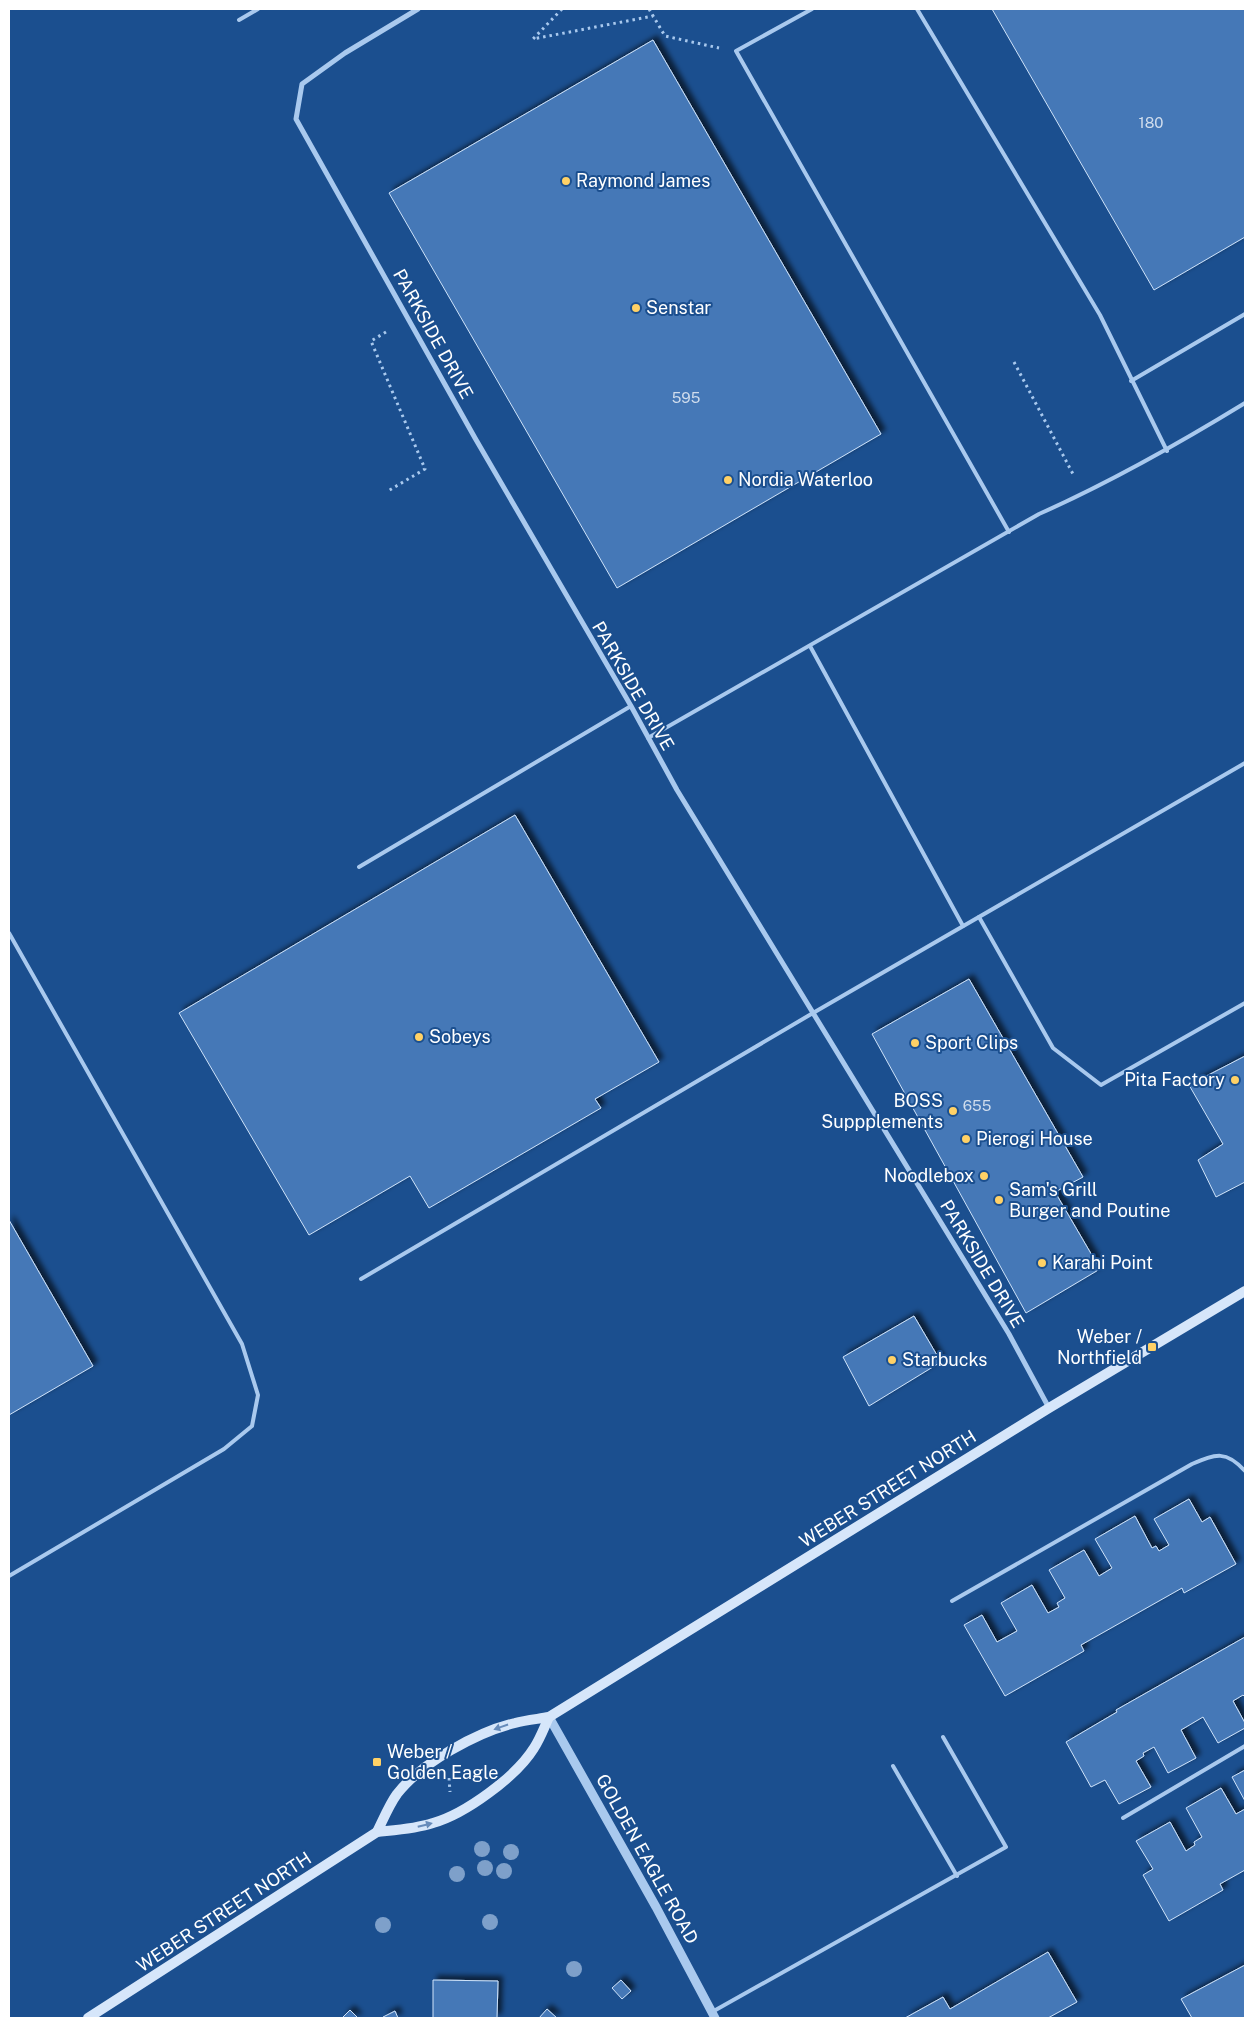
<svg xmlns="http://www.w3.org/2000/svg" width="1254" height="2027" viewBox="0 0 1254 2027" font-family="'Public Sans',sans-serif">
  <defs>
    <filter id="shadow"><feDropShadow dx="4.5" dy="-4.5" stdDeviation="2.5" flood-color="#0009"/></filter>
  </defs>
  <rect width="100%" height="100%" fill="#1b4f8f"/>
  <g fill="#4478b7" stroke="#cfe3fa" filter="url(#shadow)">
    <polygon points="992,9 1245,9 1245,237 1154,290"/>
    <polygon points="653,40 881,434 617,588 389,193"/>
    <polygon points="515,815 659,1062 595,1099 601,1108 429,1208 410,1176 309,1235 179,1013"/>
    <polygon points="969,979 1083,1177 1055,1192 1100,1269 1026,1313 872,1034"/>
    <polygon points="1245,1056 1245,1182 1216,1197 1198,1160 1223,1144 1189,1085"/>
    <polygon points="9,1220 93,1366 9,1415"/>
    <polygon points="914,1316 941,1362 869,1406 843,1357"/>
    <polygon points="1189,1499 1202,1522 1210,1517 1236,1564 1184,1593 1182,1588 1081,1645 1084,1651 1005,1696 964,1625 982,1615 997,1642 1017,1631 1001,1603 1032,1585 1048,1613 1059,1607 1057,1603 1065,1598 1049,1570 1084,1550 1099,1576 1112,1568 1095,1539 1135,1516 1152,1548 1156,1546 1159,1551 1169,1545 1154,1519"/>
    <polygon points="1245,1637 1245,1697 1243,1695 1233,1701 1245,1723 1245,1728 1218,1743 1203,1717 1181,1730 1196,1758 1168,1773 1154,1747 1143,1753 1144,1756 1136,1761 1151,1787 1119,1804 1105,1780 1091,1787 1066,1742 1117,1712 1116,1710"/>
    <polygon points="1245,1770 1245,1801 1232,1777"/>
    <polygon points="1221,1788 1236,1814 1245,1809 1245,1870 1220,1884 1223,1890 1169,1921 1143,1875 1153,1869 1136,1841 1170,1822 1186,1851 1195,1845 1194,1842 1202,1837 1186,1808"/>
    <polygon points="1048,1952 1077,2002 1048,2018 905,2018 943,1997 950,2009"/>
    <polygon points="1245,1965 1245,2018 1192,2018 1181,1999"/>
    <polygon points="433,1980 498,1981 497,2018 433,2018"/>
    <polygon points="621,1980 631,1991 622,1999 612,1988"/>
    <polygon points="547,2009 557,2018 539,2018"/>
    <polygon points="350,2010 358,2018 342,2018"/>
    <polygon points="395,2011 398,2018 383,2018 383,2017"/>
  </g>
  <g fill="none" stroke-linecap="round" stroke-linejoin="round">
    <g stroke="#a9c9ee" stroke-width="3" stroke-dasharray="2.5 4" stroke-linecap="butt">
      <polyline points="562,9 533,39 653,16"/>
      <polyline points="649,9 665,36 719,48"/>
      <polyline points="386,332 371,341 425,469 388,491"/>
      <polyline points="1014,362 1074,476"/>
      <polyline points="449,1778 450,1792"/>
    </g>
    <g stroke="#a9c9ee" stroke-width="4">
      <polyline points="812,9 736,51 1009,532"/>
      <polyline points="917,9 1100,315 1167,451"/>
      <polyline points="239,20 258,9"/>
      <polyline points="1131,381 1245,314"/>
      <polyline points="810,646 963,926"/>
      <path d="M648,738L1039,514C1111,482 1178,444 1245,403"/>
      <polyline points="359,867 631,706"/>
      <polyline points="979,917 1053,1048 1101,1085 1245,1003"/>
      <polyline points="9,933 242,1344 258,1395 252,1426 224,1449 9,1576"/>
      <polyline points="361,1279 813,1013 1245,763"/>
      <path d="M952,1601L1192,1464C1216,1454 1226,1450 1245,1471"/>
      <polyline points="893,1766 957,1876"/>
      <polyline points="1123,1818 1245,1746"/>
      <polyline points="712,2012 1006,1847 943,1737"/>
    </g>
    <polyline stroke="#a9c9ee" stroke-width="5" points="418,9 345,53 302,84 296,119 475,438 631,706 677,790 1009,1334 1049,1408"/>
    <polyline stroke="#a9c9ee" stroke-width="9" points="549,1717 656,1907 715,2018"/>
    <g stroke="#d6e6fa" stroke-width="10">
      <path d="M377,1832C383,1820 389,1805 397,1794C421,1763 477,1732 515,1723C526,1720 538,1719 549,1717L1049,1408L1245,1291"/>
      <path d="M88,2018L377,1832C396,1830 415,1829 433,1823C465,1814 516,1777 534,1748C540,1739 544,1728 549,1717"/>
    </g>
  </g>
  <g fill="#7ea0ca">
    <circle cx="482" cy="1849" r="8"/>
    <circle cx="511" cy="1852" r="8"/>
    <circle cx="485" cy="1868" r="8"/>
    <circle cx="504" cy="1871" r="8"/>
    <circle cx="457" cy="1874" r="8"/>
    <circle cx="490" cy="1922" r="8"/>
    <circle cx="383" cy="1925" r="8"/>
    <circle cx="574" cy="1969" r="8"/>
  </g>
  <defs><path id="oneway-solid" d="M-6-.8H1V-3.2L6.5 0L1 3.2V.8H-6Z" transform="scale(1.25)"/></defs>
  <g fill="#668bba">
    <use href="#oneway-solid" transform="translate(501 1727) rotate(161)"/>
    <use href="#oneway-solid" transform="translate(425 1825) rotate(-14)"/>
  </g>
  <g fill="#ffd166" stroke="#1b4f8f" stroke-width="2">
    <circle cx="566" cy="181" r="5"/>
    <circle cx="636" cy="308" r="5"/>
    <circle cx="728" cy="480" r="5"/>
    <circle cx="419" cy="1037" r="5"/>
    <circle cx="915" cy="1043" r="5"/>
    <circle cx="1235" cy="1080" r="5"/>
    <circle cx="953" cy="1111" r="5"/>
    <circle cx="966" cy="1139" r="5"/>
    <circle cx="984" cy="1176" r="5"/>
    <circle cx="999" cy="1200" r="5"/>
    <circle cx="1042" cy="1263" r="5"/>
    <rect x="1147" y="1342" width="10" height="10" rx="2.5"/>
    <circle cx="892" cy="1360" r="5"/>
    <rect x="372" y="1757" width="10" height="10" rx="2.5"/>
  </g>
  <g text-anchor="middle" stroke-width="4" stroke-linejoin="round" paint-order="stroke">
    <g font-size="15" fill="#d0dded">
      <text x="1151" y="128">180</text>
      <text x="686" y="403">595</text>
      <text x="977" y="1111">655</text>
    </g>
    <g font-size="18" fill="#fff" stroke="#1b4f8f" text-anchor="start">
      <text x="576" y="187">Raymond James</text>
      <text x="646" y="314">Senstar</text>
      <text x="738" y="486">Nordia Waterloo</text>
      <text x="429" y="1043">Sobeys</text>
      <text x="925" y="1049">Sport Clips</text>
      <text x="1225" y="1086" text-anchor="end">Pita Factory</text>
      <text x="943" y="1107" text-anchor="end">BOSS<tspan x="943" dy="21">Suppplements</tspan></text>
      <text x="976" y="1145">Pierogi House</text>
      <text x="974" y="1182" text-anchor="end">Noodlebox</text>
      <text x="1009" y="1196">Sam's Grill<tspan x="1009" dy="21">Burger and Poutine</tspan></text>
      <text x="1052" y="1269">Karahi Point</text>
      <text x="1142" y="1343" text-anchor="end">Weber /<tspan x="1142" dy="21">Northfield</tspan></text>
      <text x="902" y="1366">Starbucks</text>
      <text x="387" y="1758">Weber /<tspan x="387" dy="21">Golden Eagle</tspan></text>
    </g>
    <g font-size="18" fill="#fff" stroke="#1b4f8f">
      <text transform="translate(433 334) rotate(61)" y="6">PARKSIDE DRIVE</text>
      <text transform="translate(633 686) rotate(60)" y="6">PARKSIDE DRIVE</text>
      <text transform="translate(982 1264) rotate(59)" y="6">PARKSIDE DRIVE</text>
      <text transform="translate(888 1489) rotate(-32)" y="6">WEBER STREET NORTH</text>
      <text transform="translate(647 1859) rotate(61)" y="6">GOLDEN EAGLE ROAD</text>
      <text transform="translate(224 1912) rotate(-33)" y="6">WEBER STREET NORTH</text>
    </g>
  </g>
  <rect width="1254" height="2027" fill="none" stroke="#ffffff" stroke-width="20"/>
</svg>
